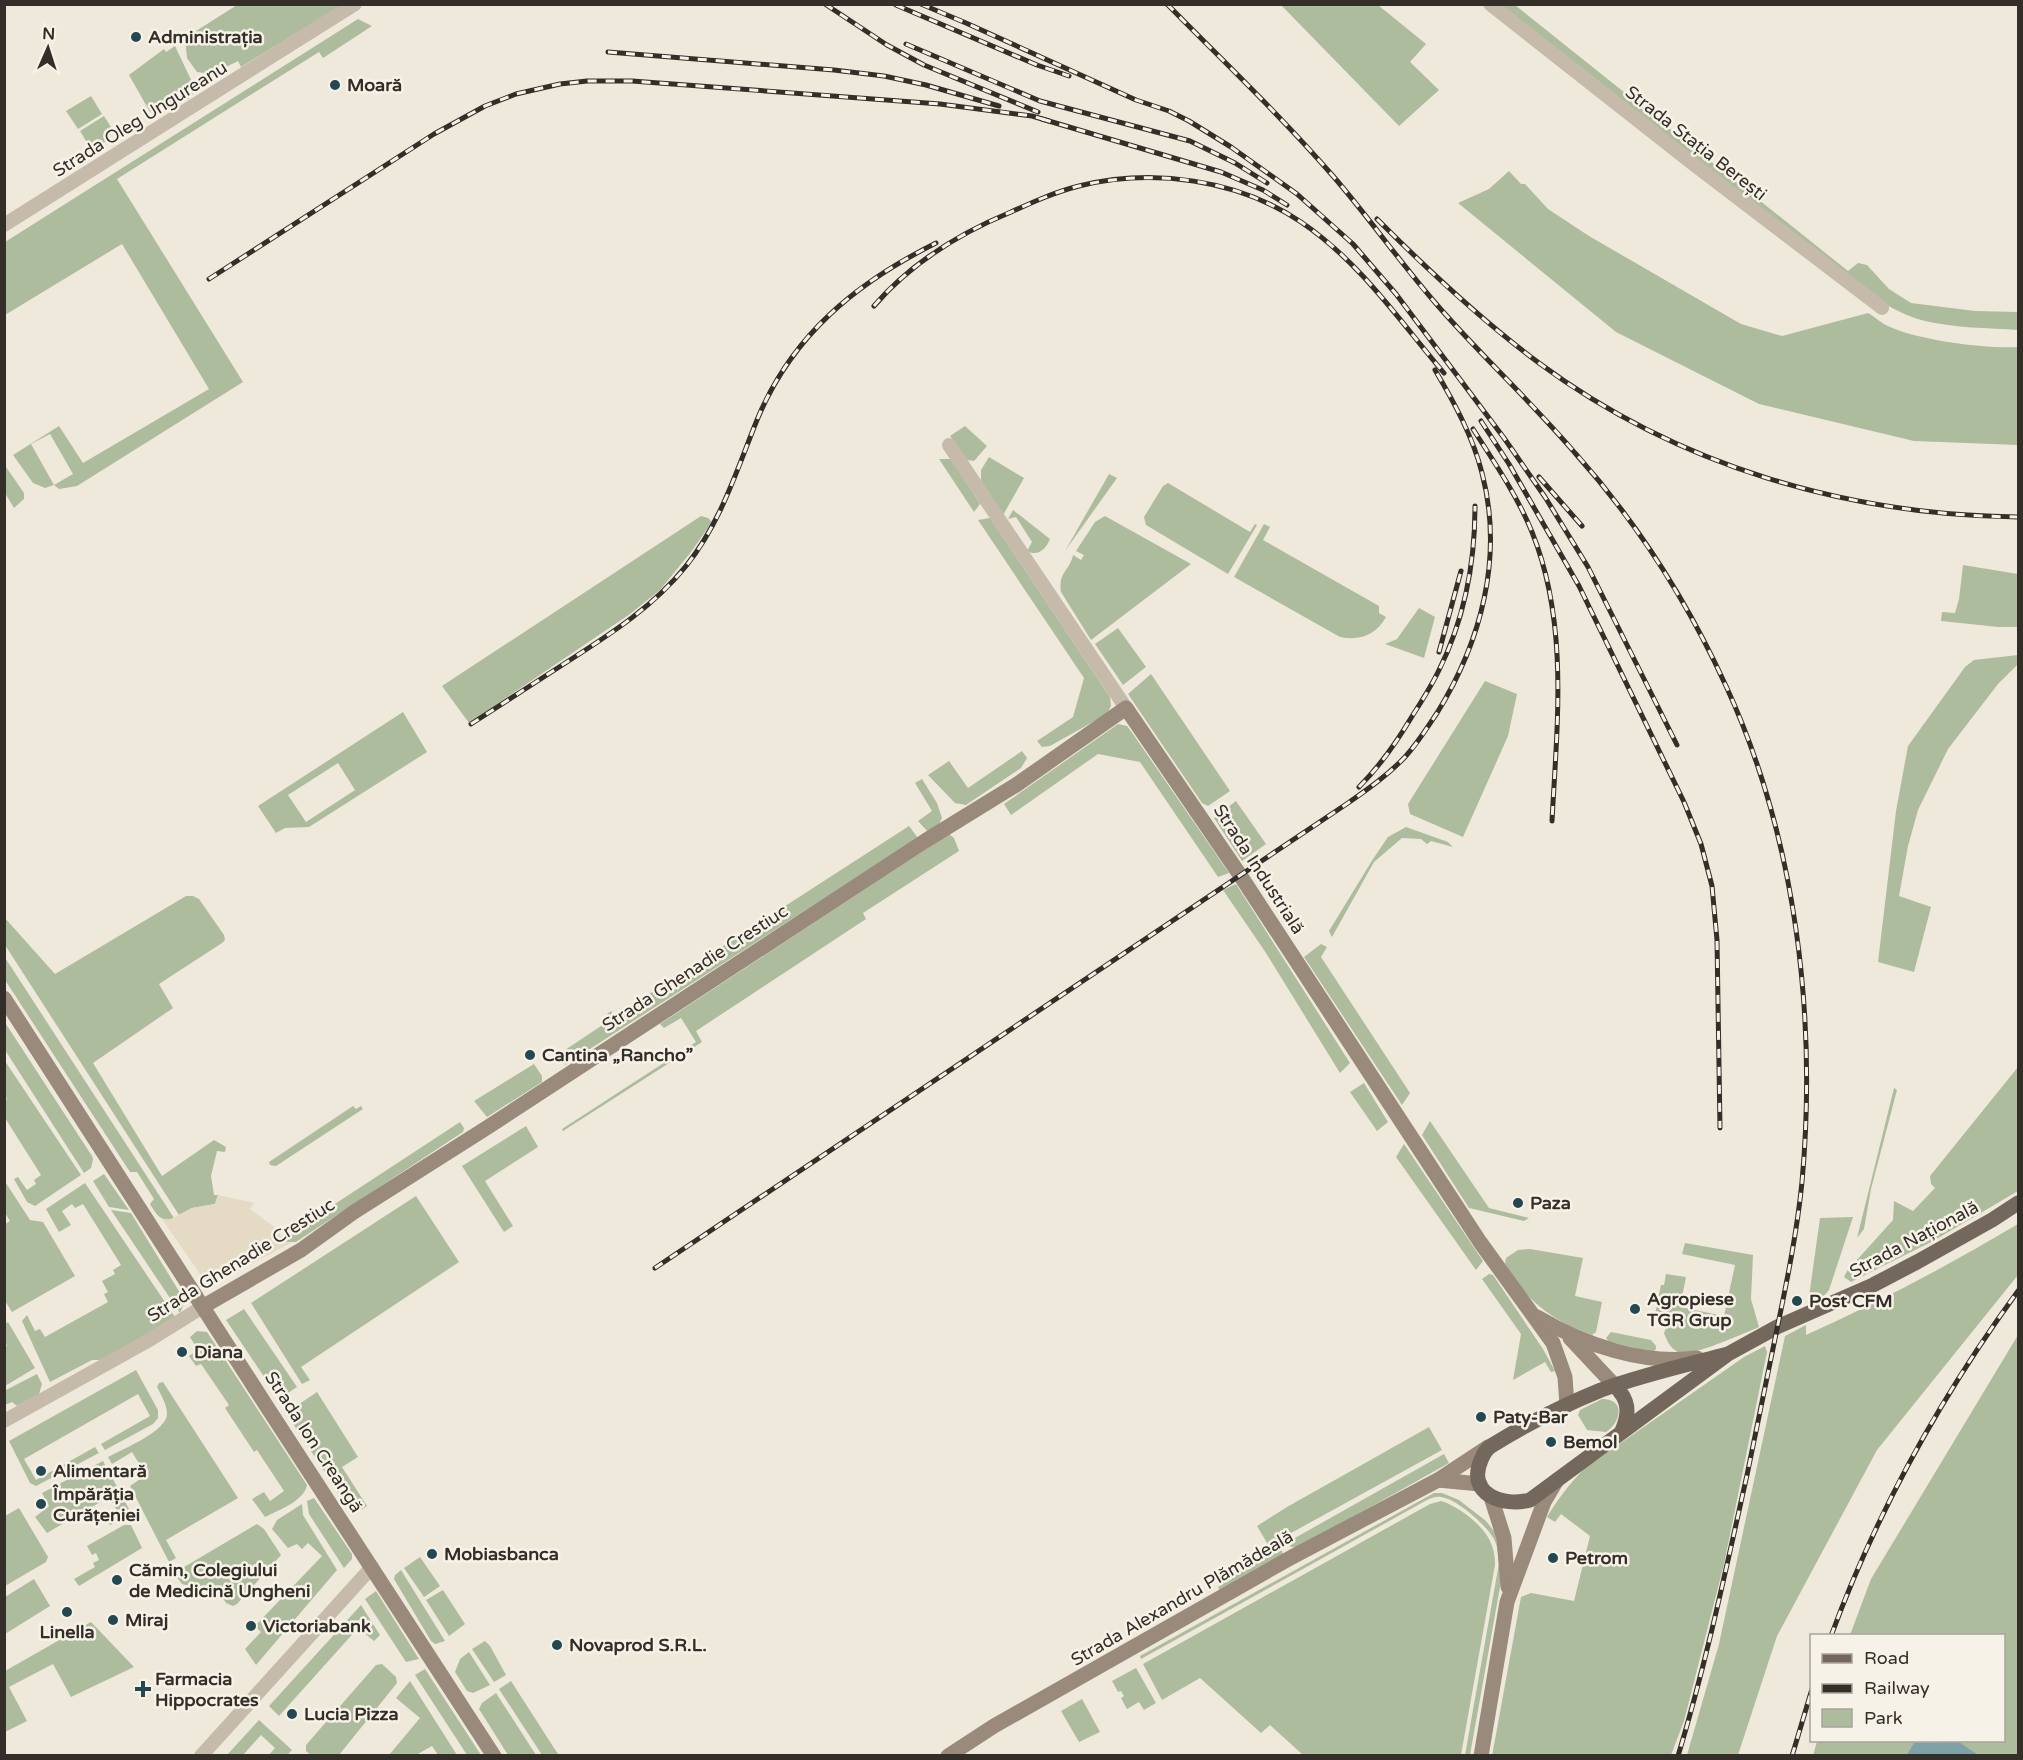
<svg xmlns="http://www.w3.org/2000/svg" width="2023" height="1760" viewBox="0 0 2023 1760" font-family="'Varela Round',sans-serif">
  <rect width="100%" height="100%" fill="#efe9dc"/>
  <g fill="#aebc9e" fill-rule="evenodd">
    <polygon points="237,5 342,5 241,67 238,61 212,74 197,72 187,58 185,38"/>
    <polygon points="1281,5 1378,5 1426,44 1410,62 1439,90 1399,126"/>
    <path d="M1499,5H1515L1848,271L1858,263L1867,265L1889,289L1911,303L1975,311L2018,312V330C1988,328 1955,328 1925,321C1903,316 1882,302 1862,291Z"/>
    <path d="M358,19L372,26L323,58L319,52L117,179L243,382L77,486L59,489L54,485L45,488L33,483L13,455L59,426L83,463L209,389L122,244L5,315V242ZM50,434L73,474L54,485L31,444Z"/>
    <polygon points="175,46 193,84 195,90 190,98 160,114 150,112 129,75 164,49 166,52"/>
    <polygon points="91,96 102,114 78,129 66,111"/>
    <polygon points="104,116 111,127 110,138 100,146 86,141 80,131"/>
    <path d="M1509,171L1521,184H1525L1548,209L1589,236L1741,324L1782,336L1868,313C1875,317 1881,323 1888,326C1916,340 1987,349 2018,347V445L1914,441L1759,404L1616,332L1458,203L1489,189Z"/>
    <polygon points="965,426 987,446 974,461 967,460 950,436"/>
    <polygon points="989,457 1024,478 1002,517 981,480 981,470"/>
    <polygon points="939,459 951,459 980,504 974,512"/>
    <polygon points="4,464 24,493 24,499 14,508 5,493"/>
    <polygon points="1109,474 1117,478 1065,551"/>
    <polygon points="1168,483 1250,532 1255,524 1257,525 1228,574 1146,525 1144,517 1163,486"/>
    <path d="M1013,510L1050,539C1046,549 1038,557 1027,551L1032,542L1016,517L1008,519Z"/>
    <polygon points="701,516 708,518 712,522 691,552 660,590 630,614 469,723 442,686"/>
    <path d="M1105,516L1191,564L1091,640L1061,592C1058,571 1070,571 1073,555L1081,560L1084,555L1076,551L1095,522Z"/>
    <polygon points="990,518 1110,697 1111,706 1107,714 1050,746 1042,747 1037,741 1073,717 1084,678 978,520"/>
    <path d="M1264,524L1270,527L1263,540L1379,606V613L1386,617C1376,635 1360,641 1340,637L1234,577Z"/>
    <polygon points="1963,565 2018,574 2018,627 1998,627 1941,621 1942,612 1955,613 1959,599"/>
    <polygon points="1419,608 1435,617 1424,658 1385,644 1397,639"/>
    <polygon points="1118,628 1146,667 1123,685 1095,644"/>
    <polygon points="2018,655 2018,664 1998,684 1948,749 1918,810 1908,846 1899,896 1931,907 1914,972 1878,962 1896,811 1908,746 1965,667 1974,660"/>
    <polygon points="1151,674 1230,791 1208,806 1202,803 1128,694"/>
    <polygon points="1485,681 1517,694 1508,736 1463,837 1410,814 1408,804"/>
    <path d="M403,712L427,752L309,827L285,828L276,833L258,806ZM338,763L355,790L306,822L288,795Z"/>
    <polygon points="1118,724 1127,726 1133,734 1229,873 1218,877 1140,762 1098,754 1011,815 1004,804"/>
    <polygon points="1022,751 1027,758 1021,768 966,805 955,803 928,775 949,761 968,788"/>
    <polygon points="922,779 937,803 942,818 938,826 928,832 918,821 932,811 915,783"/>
    <polygon points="1236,801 1266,844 1242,861 1214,818"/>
    <polygon points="909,826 918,838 565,1065 562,1052 610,1020 607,1014 611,1011 615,1016"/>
    <polygon points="1406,827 1448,842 1453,847 1431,841 1427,844 1421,839 1402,838 1374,862 1332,937 1329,931 1373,859 1388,837"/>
    <polygon points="949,834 954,838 959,851 863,913 866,919 696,1031 702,1042 563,1131 562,1129 696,1042 681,1018 664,1028 660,1024"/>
    <polygon points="1236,884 1350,1063 1340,1073 1266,953 1223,890"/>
    <polygon points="186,896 193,896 199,899 224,935 225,940 222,943 159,984 173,1008 93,1063 162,1176 214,1140 226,1147 225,1152 217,1151 211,1176 214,1195 218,1195 215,1204 192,1208 179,1215 5,945 4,917 55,974"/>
    <polygon points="1321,944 1327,947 1321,957 1410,1093 1402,1105 1304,957"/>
    <path d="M4,956L174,1218C161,1223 156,1214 150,1204L154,1199L137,1172H130L5,980Z"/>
    <polygon points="4,1021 92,1156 93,1159 91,1168 84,1173 5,1050"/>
    <polygon points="5,1061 81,1175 35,1206 27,1202 14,1179 18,1177 27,1190 36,1184 34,1180 41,1175 5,1118 5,1101 7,1099 5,1094"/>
    <polygon points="534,1064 542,1076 542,1082 487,1117 474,1101"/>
    <polygon points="2018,1067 2018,1191 1933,1241 1851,1282 1844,1277 1847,1271 1893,1220 1894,1201 1913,1211 1935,1188 1931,1184 1930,1176"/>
    <polygon points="1364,1083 1388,1122 1377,1131 1350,1092"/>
    <polygon points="1894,1088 1897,1090 1871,1189 1864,1229 1857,1238"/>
    <polygon points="353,1106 356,1109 361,1106 363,1109 276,1166 270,1165 269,1162"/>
    <polygon points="1430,1121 1489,1208 1529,1218 1524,1221 1469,1208 1422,1135"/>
    <polygon points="460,1122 464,1128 463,1132 296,1242 286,1242 283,1238"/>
    <polygon points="526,1126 538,1147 485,1181 513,1226 504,1232 462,1166"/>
    <polygon points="1404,1144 1483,1261 1476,1270 1396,1157"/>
    <polygon points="104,1174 129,1210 109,1207 93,1181"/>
    <polygon points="4,1180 30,1220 43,1222 75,1276 12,1312 5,1301 5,1224 10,1221 5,1213"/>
    <polygon points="85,1183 175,1317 103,1360 92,1360 50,1382 22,1321 27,1315 35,1331 40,1329 45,1337 108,1302 104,1294 108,1292 102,1281 115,1274 113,1270 121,1265 83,1204 75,1208 72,1204 62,1211 71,1225 59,1232 46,1209"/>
    <polygon points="416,1196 459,1262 301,1367 310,1380 302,1384 251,1303"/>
    <polygon points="111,1210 131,1213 185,1301 180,1313"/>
    <polygon points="1853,1217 1829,1290 1823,1297 1808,1304 1820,1218"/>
    <path d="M2018,1224V1275L1877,1450L1777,1636L1738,1755H1687L1719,1644L1785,1336L1806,1325V1335C1880,1302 1949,1265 2018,1224Z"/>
    <path d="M1685,1243L1753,1255L1751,1299L1759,1327C1744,1333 1691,1358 1678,1352C1670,1348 1667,1341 1664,1333L1668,1323L1654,1319L1661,1285H1664L1666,1274L1686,1277L1680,1307L1724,1316L1735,1265L1682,1254Z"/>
    <path d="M1530,1249L1583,1258L1575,1296L1602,1302L1596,1332L1592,1335C1553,1321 1525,1301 1505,1263L1506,1258L1518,1250Z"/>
    <polygon points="1489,1274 1493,1275 1543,1349 1555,1371 1551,1372 1545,1362 1513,1380 1521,1334 1482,1279"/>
    <polygon points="244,1309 297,1387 279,1399 226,1320"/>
    <polygon points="8,1322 35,1368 5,1386 5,1347 7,1346 5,1342 5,1324"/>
    <path d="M197,1331L207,1332L307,1485C304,1501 279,1510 265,1517L252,1499L264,1492L270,1501L284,1491L257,1450L254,1452L225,1408L229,1405L201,1364L196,1366L189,1356L198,1350L190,1337Z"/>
    <polygon points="1611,1332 1651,1340 1656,1346 1656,1349 1653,1352 1609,1342 1606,1338"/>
    <polygon points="2018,1335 2018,1755 1813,1756 1817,1741 2004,1740 2004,1636 1850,1635 1871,1579"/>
    <path d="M1765,1346L1767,1352L1724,1564L1684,1721L1671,1755L1492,1756L1521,1597L1531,1593L1574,1601L1590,1536L1561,1514L1555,1522L1547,1517C1558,1499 1570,1483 1585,1468L1744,1357Z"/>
    <polygon points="136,1370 158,1410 158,1418 153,1424 105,1450 101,1444 150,1416 138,1394 24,1459 36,1480 95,1447 99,1453 36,1486 30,1483 9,1441"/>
    <polygon points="37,1374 42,1384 39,1394 17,1406 12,1402 5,1405 4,1391"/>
    <path d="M163,1382L238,1498L166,1540L176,1558L169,1562L130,1486L146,1475L132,1452L112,1464L108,1457C123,1449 167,1431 167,1414C167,1405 161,1395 157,1387L159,1383Z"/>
    <polygon points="317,1392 358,1457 342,1467 367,1506 353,1515 286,1413"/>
    <path d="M1602,1399C1626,1399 1621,1422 1606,1432L1587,1430L1578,1415L1580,1410Z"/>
    <polygon points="1429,1427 1442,1450 1282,1538 1270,1548 1257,1526 1287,1507"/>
    <polygon points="1444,1454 1449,1463 1299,1547 1291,1547 1286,1543"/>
    <polygon points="103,1461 129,1509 126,1515 111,1525 104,1520 118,1512 109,1497 47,1533 35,1517 49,1506 42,1493"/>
    <path d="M1434,1493H1442L1459,1500L1486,1521L1498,1536L1502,1576L1470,1755H1465L1499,1563C1498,1555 1498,1547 1494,1539C1486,1525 1457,1499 1441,1497C1436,1496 1432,1498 1427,1500L1141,1659L1140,1656Z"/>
    <polygon points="314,1498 352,1554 352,1559 344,1568 309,1514 307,1501"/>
    <path d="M1441,1501C1458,1506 1483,1525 1490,1541C1494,1549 1495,1557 1495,1565L1461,1755H1303L1270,1725L1261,1733L1200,1678L1162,1700L1143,1664L1430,1504Z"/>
    <polygon points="302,1504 303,1515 337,1570 256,1665 245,1649 261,1632 255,1626 322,1556 308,1543 302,1549 297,1544 288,1548 272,1529 277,1520"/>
    <polygon points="19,1508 48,1557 46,1562 5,1586 5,1516"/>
    <polygon points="257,1524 264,1529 281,1555 237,1604 233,1606 226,1603 213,1583 200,1589 182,1584 176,1576 179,1570"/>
    <polygon points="124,1525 131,1525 142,1548 79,1586 74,1579 95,1567 93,1563 99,1560 96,1553 92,1555 87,1546"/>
    <polygon points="1280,1546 1283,1554 1220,1591 1218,1587"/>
    <polygon points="420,1557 440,1586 424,1597 404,1568"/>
    <polygon points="401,1570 445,1641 435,1644 431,1641 394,1579 395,1575"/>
    <polygon points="34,1579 50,1606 5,1634 5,1597"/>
    <polygon points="443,1590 465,1624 449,1636 426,1600"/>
    <polygon points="376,1591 419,1659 406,1662 365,1599"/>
    <polygon points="361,1605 380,1635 374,1641 358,1628 279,1716 269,1706"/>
    <polygon points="91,1622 134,1667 71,1697 53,1664 9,1687 27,1721 5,1732 5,1671"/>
    <polygon points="485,1641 490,1646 506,1675 494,1682 472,1649"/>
    <polygon points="469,1652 490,1685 473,1693 467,1691 455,1672 460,1659"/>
    <polygon points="382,1664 396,1677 397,1683 339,1755 311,1755 306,1751 306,1745 376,1665"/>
    <polygon points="1136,1668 1156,1703 1144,1710 1139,1702 1127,1709 1121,1698 1124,1696 1121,1691 1118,1692 1112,1681"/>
    <polygon points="425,1669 481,1755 467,1755 415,1675"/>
    <polygon points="410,1681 457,1755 438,1755 432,1746 416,1755 389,1755 420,1718 396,1698"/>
    <polygon points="511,1681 554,1748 559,1755 542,1755 499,1689"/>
    <polygon points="496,1693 536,1755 508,1755 479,1709 482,1703"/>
    <polygon points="1082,1699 1100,1732 1079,1742 1061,1711"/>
    <polygon points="259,1720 292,1750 287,1755 269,1755 275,1748 261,1735 243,1755 227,1755"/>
  </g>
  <polygon fill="#e5dbc5" points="218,1195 254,1203 250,1209 273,1226 286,1242 291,1243 218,1281 202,1277 162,1219 169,1220 192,1208 215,1204"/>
  <polygon fill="#7fa2a9" points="1959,1742 1978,1755 1907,1755 1914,1743"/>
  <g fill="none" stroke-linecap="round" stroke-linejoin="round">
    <g stroke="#c6baaa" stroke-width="14">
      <polyline points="1490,4 1692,163 1882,308"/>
      <polyline points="4,225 355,4"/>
      <polyline points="949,445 1126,708"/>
      <polyline points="4,1421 146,1342 204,1306"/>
      <polyline points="201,1756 372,1567"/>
    </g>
    <g stroke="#998a7b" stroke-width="15">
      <polyline points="4,998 269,1410 494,1756"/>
      <polyline points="204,1306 301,1250 354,1212 488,1127 925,841 1016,785 1126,708 1240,875 1480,1242 1553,1343 1565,1377 1567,1405"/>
      <path d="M1537,1317C1585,1345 1642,1365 1697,1358"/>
      <polyline points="1570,1338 1615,1386"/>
      <polyline points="1438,1480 1480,1484"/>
      <polyline points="1491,1497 1504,1538 1508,1587"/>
      <polyline points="948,1756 994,1726 1292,1557 1438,1480 1488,1447"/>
      <polyline points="1481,1756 1507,1602 1544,1502 1557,1480"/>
    </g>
    <g stroke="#74675b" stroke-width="15">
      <path d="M1728,1354C1686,1365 1642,1375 1601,1390C1564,1405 1525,1425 1491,1446C1486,1449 1483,1455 1481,1460C1466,1495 1504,1507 1530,1500L1728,1354L1777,1327L1873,1285L1917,1262L1992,1220L2018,1203"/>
      <path d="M1615,1386C1629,1400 1630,1412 1622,1431"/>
    </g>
    <g stroke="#342e28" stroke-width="5">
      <g id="rail">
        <polyline points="825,4 887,45 924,65 1038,112"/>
        <polyline points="921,4 966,23 1136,100 1169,111 1189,121 1231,147 1297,194 1353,244 1396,294 1504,438 1545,497 1588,567 1677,745"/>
        <path d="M1167,4C1223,61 1281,116 1333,176C1372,221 1406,271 1446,315C1488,362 1534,405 1575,453C1636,521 1688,603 1726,686C1796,838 1817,1016 1802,1182C1797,1232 1787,1281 1777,1329C1767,1378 1757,1427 1747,1475C1726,1569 1706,1664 1678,1756"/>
        <polyline points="896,5 1037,65 1069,76"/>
        <polyline points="906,44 1040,101 1190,141 1235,163 1267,183"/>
        <polyline points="608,52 834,70 884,76 926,85 999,106"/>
        <polyline points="1042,119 1221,172 1263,190 1287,205"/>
        <path d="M1377,219C1428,270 1481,320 1539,363C1678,466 1847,515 2018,517"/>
        <polyline points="209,279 434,134 485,106 516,94 560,84 587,81 632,81 940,104 1032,116 1049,121"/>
        <path d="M874,306C910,264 960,233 1011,212C1033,202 1055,192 1079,186C1153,168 1237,179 1301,222C1360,262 1399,320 1444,373"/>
        <polyline points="1481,421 1509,464 1579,586 1684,802 1701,844 1712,886 1717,940 1720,1128"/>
        <path d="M1473,429C1494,462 1517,495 1532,532C1569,624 1557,724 1552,821"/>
        <polyline points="1539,477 1582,526"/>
        <polyline points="1439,652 1461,571"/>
        <path d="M471,724C504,703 537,681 570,660C612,633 654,606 686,566C721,522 736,472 757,420C792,335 856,283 936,243"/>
        <path d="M1359,787C1380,766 1396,743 1411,718C1421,702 1431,687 1439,670C1464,620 1475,562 1475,506"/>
        <path d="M655,1268L1348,803C1368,789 1388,775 1405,757C1417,744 1427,728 1437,713C1481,642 1504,557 1482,473C1473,437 1454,402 1435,370"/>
        <path d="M1831,1636C1877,1511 1940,1398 2018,1291"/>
        <polyline points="1792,1756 1812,1689"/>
      </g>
    </g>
    <use href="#rail" stroke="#f7f2e8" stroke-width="3" stroke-dasharray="9" stroke-linecap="butt"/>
  </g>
  <g fill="#234851" stroke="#f7f2e8" stroke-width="2">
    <circle cx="136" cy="37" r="6"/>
    <circle cx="335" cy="85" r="6"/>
    <circle cx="530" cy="1055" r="6"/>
    <circle cx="1518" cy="1203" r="6"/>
    <circle cx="1797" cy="1301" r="6"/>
    <circle cx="1635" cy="1309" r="6"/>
    <circle cx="182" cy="1352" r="6"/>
    <circle cx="1481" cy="1417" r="6"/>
    <circle cx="1551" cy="1442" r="6"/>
    <circle cx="41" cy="1471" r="6"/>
    <circle cx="41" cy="1504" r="6"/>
    <circle cx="432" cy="1554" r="6"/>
    <circle cx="1553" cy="1558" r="6"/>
    <circle cx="117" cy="1580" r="6"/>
    <circle cx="67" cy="1612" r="6"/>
    <circle cx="113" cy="1620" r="6"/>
    <circle cx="251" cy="1626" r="6"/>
    <circle cx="557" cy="1645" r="6"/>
    <path d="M140 1680h6v6h6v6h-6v6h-6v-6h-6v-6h6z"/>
    <circle cx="292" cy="1714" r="6"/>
  </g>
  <g text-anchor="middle" stroke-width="5" stroke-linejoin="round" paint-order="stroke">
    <g font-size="18" font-weight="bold" fill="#342e28" stroke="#f7f2e8" text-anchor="start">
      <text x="148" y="43">Administrația</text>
      <text x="347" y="91">Moară</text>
      <text x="542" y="1061">Cantina „Rancho”</text>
      <text x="1530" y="1209">Paza</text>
      <text x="1647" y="1305">Agropiese<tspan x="1647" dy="21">TGR Grup</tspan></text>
      <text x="1809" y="1307">Post CFM</text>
      <text x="194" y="1358">Diana</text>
      <text x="1493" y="1423">Paty-Bar</text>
      <text x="1563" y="1448">Bemol</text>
      <text x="53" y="1477">Alimentară</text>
      <text x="53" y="1500">Împărăția<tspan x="53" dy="21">Curățeniei</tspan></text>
      <text x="444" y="1560">Mobiasbanca</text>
      <text x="1565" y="1564">Petrom</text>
      <text x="129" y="1576">Cămin, Colegiului<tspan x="129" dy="21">de Medicină Ungheni</tspan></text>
      <text x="125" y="1626">Miraj</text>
      <text x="263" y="1632">Victoriabank</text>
      <text x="67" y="1638" text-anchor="middle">Linella</text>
      <text x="569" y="1651">Novaprod S.R.L.</text>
      <text x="155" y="1685">Farmacia<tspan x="155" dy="21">Hippocrates</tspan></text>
      <text x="304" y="1720">Lucia Pizza</text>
    </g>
    <g font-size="18" fill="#342e28" stroke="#f7f2e8">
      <text transform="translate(140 119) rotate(-32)" y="6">Strada Oleg Ungureanu</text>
      <text transform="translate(1696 143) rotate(38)" y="6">Strada Stația Berești</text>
      <text transform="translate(1259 869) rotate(57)" y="6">Strada Industrială</text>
      <text transform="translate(695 968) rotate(-33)" y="6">Strada Ghenadie Crestiuc</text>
      <text transform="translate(1914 1239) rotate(-28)" y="6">Strada Națională</text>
      <text transform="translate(241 1260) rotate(-32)" y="6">Strada Ghenadie Crestiuc</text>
      <text transform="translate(314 1442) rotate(57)" y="6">Strada Ion Creangă</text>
      <text transform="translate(1182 1598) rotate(-30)" y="6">Strada Alexandru Plămădeală</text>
    </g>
  </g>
  <rect width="2023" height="1760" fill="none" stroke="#342e28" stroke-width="12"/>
  <rect x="1810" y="1634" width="195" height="108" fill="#f7f2e8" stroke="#a9a49b" stroke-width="1.5"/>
  <rect x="1822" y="1654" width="30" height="9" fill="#74675b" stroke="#a9a49b" stroke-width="1.5"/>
  <text x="1864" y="1664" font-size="18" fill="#342e28">Road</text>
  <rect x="1822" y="1684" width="30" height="9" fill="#342e28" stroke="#a9a49b" stroke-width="1.5"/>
  <text x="1864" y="1694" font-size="18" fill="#342e28">Railway</text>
  <rect x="1822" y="1709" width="30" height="18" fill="#aebc9e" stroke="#a9a49b" stroke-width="1.5"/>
  <text x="1864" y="1724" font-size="18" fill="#342e28">Park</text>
  <g transform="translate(48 48) rotate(3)" stroke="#f7f2e8" stroke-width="4.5" paint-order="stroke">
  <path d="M0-4.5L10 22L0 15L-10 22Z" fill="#342e28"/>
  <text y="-9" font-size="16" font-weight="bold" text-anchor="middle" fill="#342e28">N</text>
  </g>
</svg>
